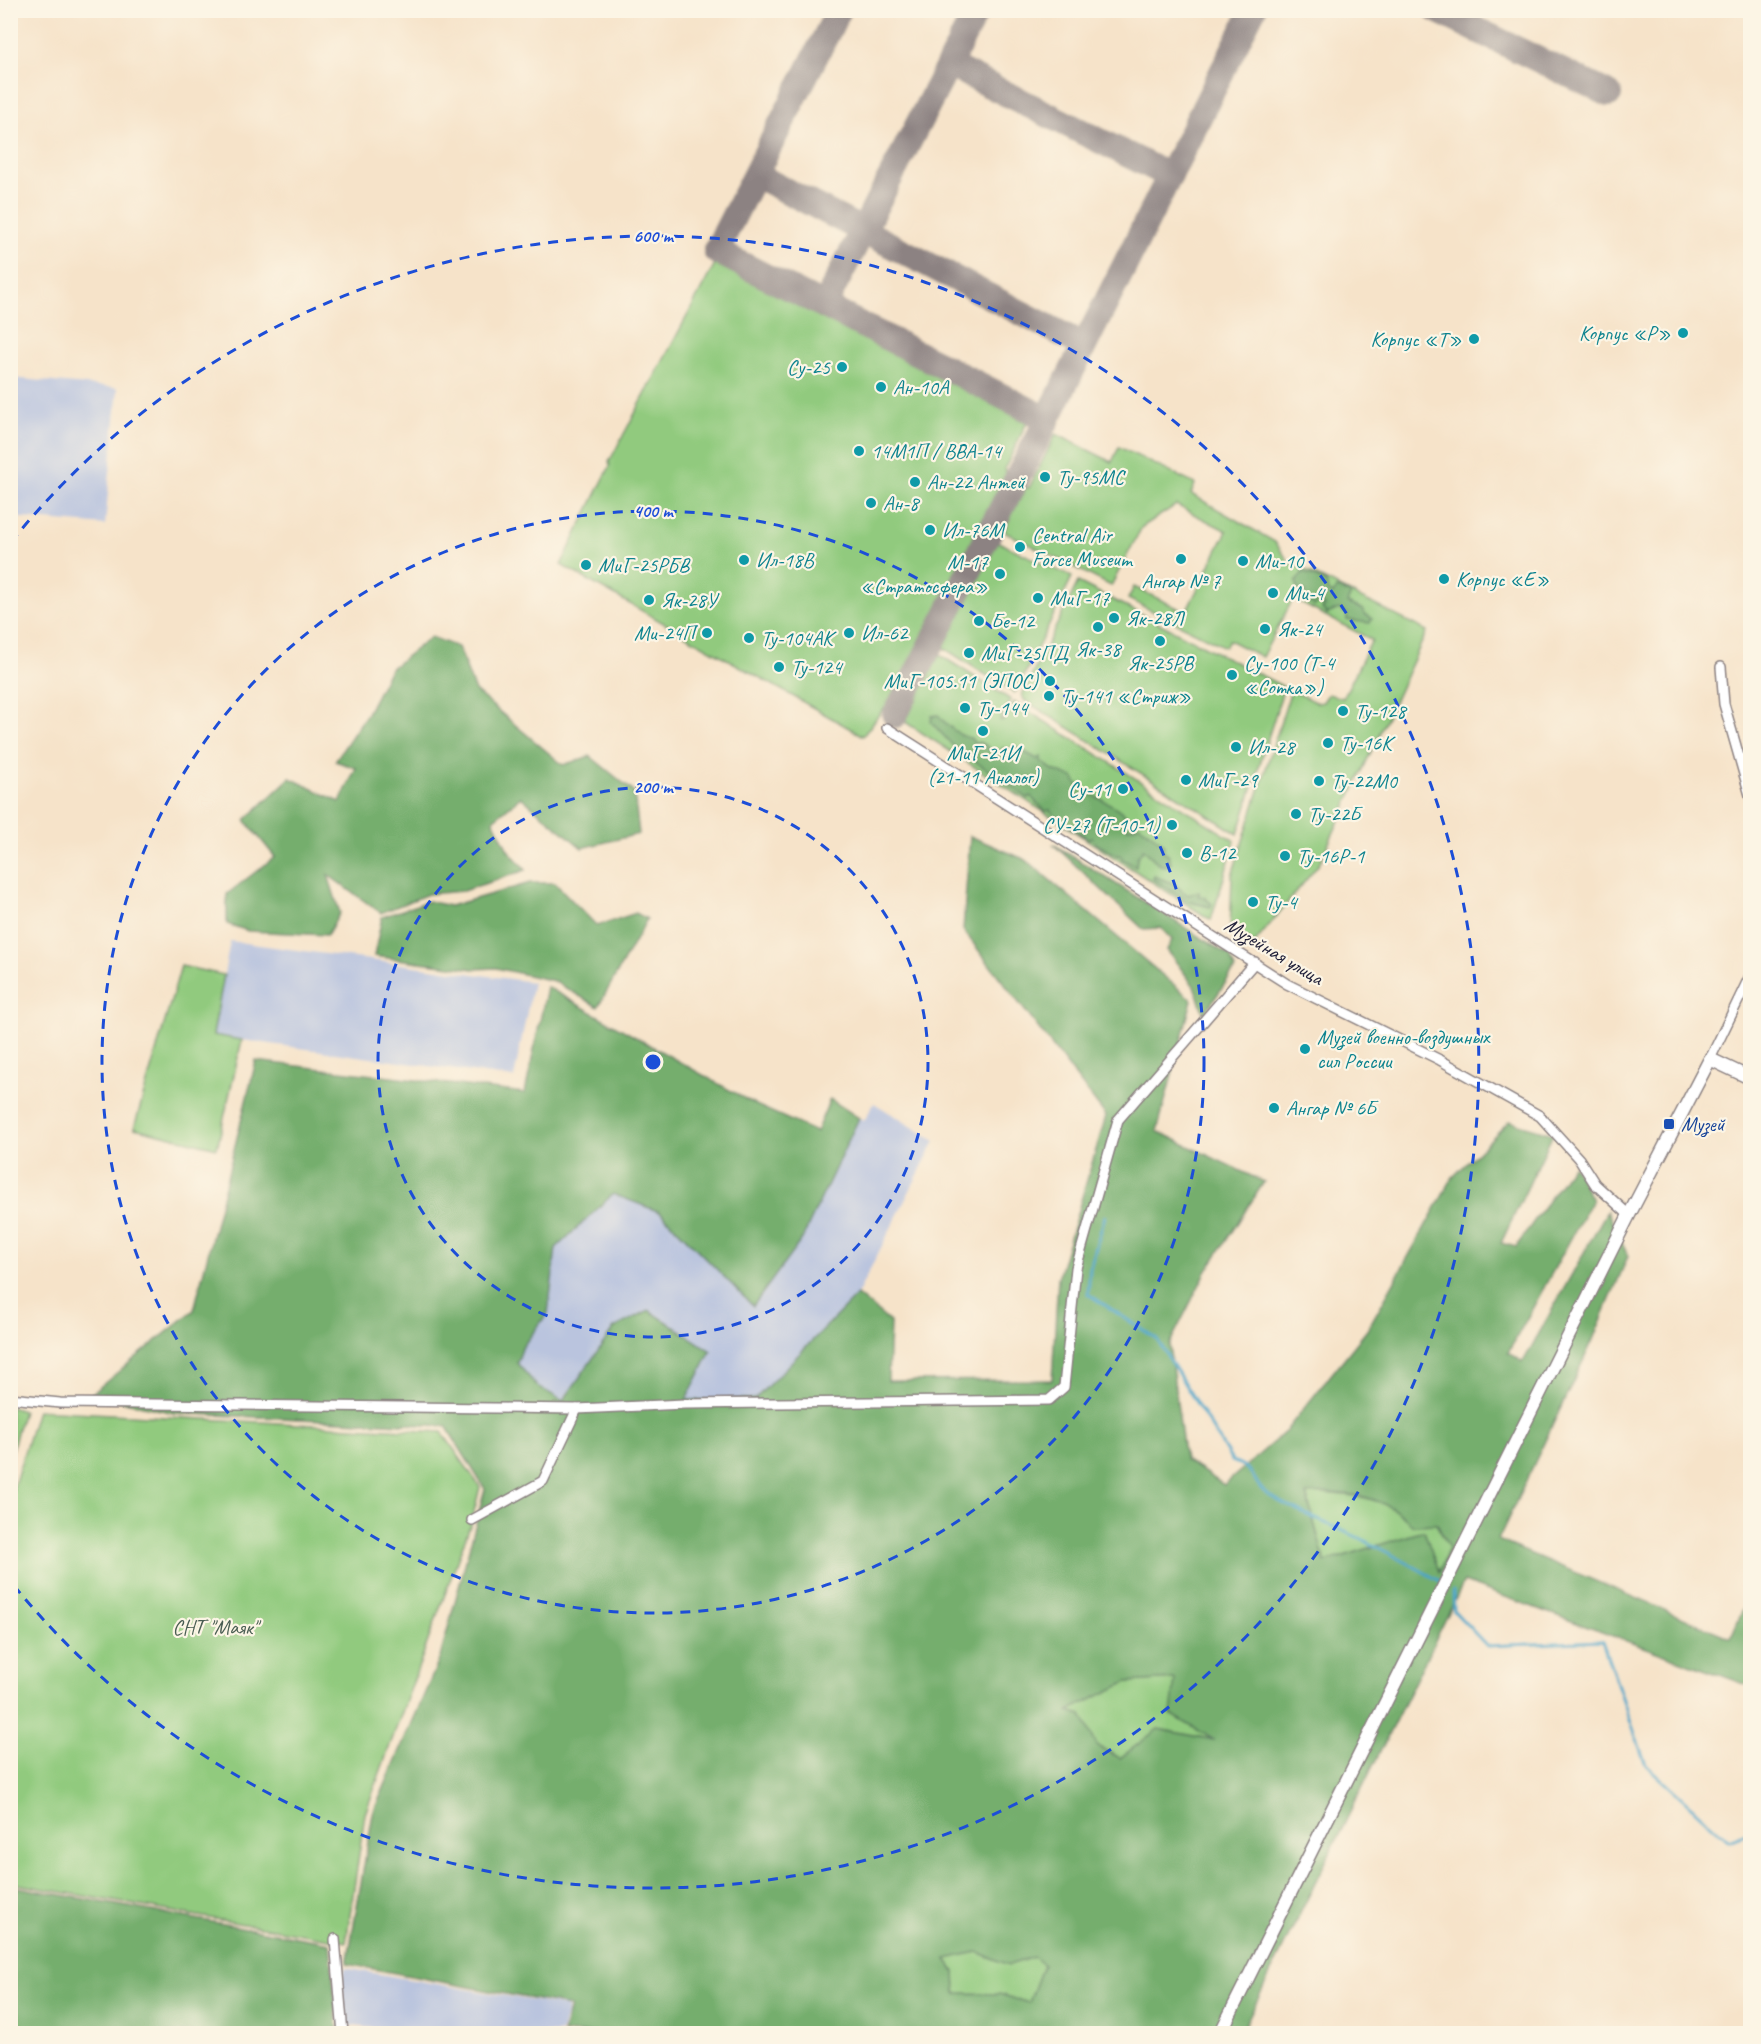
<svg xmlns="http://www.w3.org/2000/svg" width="1761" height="2044" viewBox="0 0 1761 2044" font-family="Caveat,sans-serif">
  <rect width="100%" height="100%" fill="#fcf5e5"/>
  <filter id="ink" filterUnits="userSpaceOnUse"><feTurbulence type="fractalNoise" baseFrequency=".0167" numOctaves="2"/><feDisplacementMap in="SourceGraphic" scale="12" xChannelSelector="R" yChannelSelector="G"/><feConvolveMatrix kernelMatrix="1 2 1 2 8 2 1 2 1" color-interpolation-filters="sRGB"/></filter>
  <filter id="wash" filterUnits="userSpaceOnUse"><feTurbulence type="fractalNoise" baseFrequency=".008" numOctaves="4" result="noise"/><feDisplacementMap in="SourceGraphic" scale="24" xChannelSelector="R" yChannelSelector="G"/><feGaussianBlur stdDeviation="1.35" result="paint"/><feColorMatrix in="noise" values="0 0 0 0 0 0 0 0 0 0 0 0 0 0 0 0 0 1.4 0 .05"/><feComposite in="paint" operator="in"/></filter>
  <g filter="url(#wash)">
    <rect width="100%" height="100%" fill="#f6e3c9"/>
    <g fill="#bac4de">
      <polygon points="11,378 118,388 105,525 11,517"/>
      <polygon points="230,941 533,982 514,1078 213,1036"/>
      <polygon points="874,1103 935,1141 857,1295 756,1399 685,1401 614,1328 562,1401 537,1386 517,1363 523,1346 548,1313 556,1248 613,1194 660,1212 753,1306 802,1239 859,1118 864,1121"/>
      <polygon points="345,1968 568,2007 561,2033 381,2033 381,2029 345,2025 342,1980"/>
    </g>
    <g fill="#91ca7e" stroke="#5a765c" stroke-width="1.5">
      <polygon points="717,260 1028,420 1005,468 1007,478 888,711 884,708 863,736 561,565 610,466 609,462"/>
      <polygon points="1056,434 1112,462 1119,447 1195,484 1191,494 1275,542 1289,562 1427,631 1319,864 1253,945 1230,932 1232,875 1291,690 1318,703 1323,702 1328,694 1343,698 1372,640 1293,599 1262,657 1229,640 1225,647 1128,599 1134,587 1186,612 1227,531 1176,505 1142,527 1111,586 1001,530 1022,485 1029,488"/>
      <polygon points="994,540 1072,577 1017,690 1014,693 939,645"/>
      <polygon points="1078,582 1284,687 1238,834 1024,700 1022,695"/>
      <polygon points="937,653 1011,700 1000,720 1003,721 1014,702 1235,841 1211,920 902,720"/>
      <polygon points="181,966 224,975 213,1035 242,1040 217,1148 134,1128"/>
      <polygon points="11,1407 23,1411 11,1454 10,1407"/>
      <polygon points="37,1410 442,1432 480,1487 472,1520 365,1814 346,1942 11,1883 11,1495"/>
      <path d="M1306,1493C1346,1494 1383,1493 1412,1525L1436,1524L1449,1548L1439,1573L1424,1531L1325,1562Z"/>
      <polygon points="1176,1679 1216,1740 1158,1729 1120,1758 1097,1746 1082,1715 1067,1711 1127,1682"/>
      <polygon points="977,1952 1009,1965 1034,1957 1043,1965 1029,2003 999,1994 956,1993 955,1972 946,1959"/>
    </g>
    <g fill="#74ae6d" stroke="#4b6854" stroke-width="1.5" fill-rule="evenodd">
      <polygon points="1303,572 1326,582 1328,592 1333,594 1337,588 1351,594 1347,603 1362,609 1364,614 1372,618 1370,623 1347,620 1347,614 1339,609 1327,614 1322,609 1325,606 1318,603 1315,606 1303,600 1305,592 1299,591 1296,582"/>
      <polygon points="431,637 458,647 475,691 563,765 590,756 634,792 639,834 582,848 521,797 493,820 508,850 526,870 463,891 428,894 381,913 328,875 340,913 327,935 248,931 227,924 227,894 275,857 245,820 290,778 340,802 356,768 335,761 366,715 390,669"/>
      <path d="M938,715C945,723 960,738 971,738L975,744L979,742L987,746L989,750L994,749L998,753L1003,748L1008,751L1014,746L1037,759L1041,757V761L1053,770L1074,778C1079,795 1122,804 1127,818C1128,822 1127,825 1128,828L1140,825L1164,844L1163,851L1168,854L1171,863L1166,866L1160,865L1143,849L1137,858L1136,867L1122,859L1121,855L1118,856L1095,843L1092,837L1088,839C1075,830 1061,823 1050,810L1045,811L1030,796L1028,798L954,747L931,722L932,716Z"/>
      <path d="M970,836L1026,860L1192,1000L1157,1131L1264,1182L1206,1272L1169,1345L1185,1460L1224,1485L1285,1432L1367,1330L1453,1177L1509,1121L1553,1134L1501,1243L1516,1247L1573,1165L1592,1200L1508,1353L1523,1362L1607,1211L1628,1256L1592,1342L1498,1540L1731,1638L1750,1593V1686L1464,1582L1241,2033H563L570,2006L347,1964L373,1813L440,1658L485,1489L446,1426L174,1413L91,1394L194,1310L256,1061L525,1093L547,987L756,1105L816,1132L830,1099L859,1118L802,1239L753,1306L660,1212L613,1194L556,1248L548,1313L523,1346L517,1363L537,1386L563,1401L614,1328L649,1310L711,1351L686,1400L755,1399L857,1295L890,1322L888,1381L1052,1380L1058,1278L1106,1116L963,930ZM1306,1494C1345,1491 1384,1494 1412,1525L1437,1524L1449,1548L1439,1572L1424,1531L1325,1562ZM1175,1679L1171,1714L1214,1740L1158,1729L1120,1758L1097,1746L1082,1715L1068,1711L1127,1682ZM977,1952L1009,1965L1033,1957L1043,1965L1029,2003L999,1994L956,1993L955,1972L946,1959Z"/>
      <polygon points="1053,844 1230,956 1235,969 1204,1014 1194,986 1167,950 1172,940 1161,928 1143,929"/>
      <polygon points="1154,876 1172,883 1188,895 1199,891 1199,896 1204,897 1212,904 1211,907 1189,902 1153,879"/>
      <polygon points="530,883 555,883 597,926 636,913 647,919 598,1007 554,981 496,968 474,969 374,956 382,917 428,901 450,906"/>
      <polygon points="11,1886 330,1943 338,2033 11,2033"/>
    </g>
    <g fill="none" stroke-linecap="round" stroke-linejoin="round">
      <g stroke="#4ca5c9" stroke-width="3">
        <path d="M1105,1216L1090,1268L1088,1294L1157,1339L1232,1461C1260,1471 1250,1482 1267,1494C1292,1510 1319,1520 1346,1532C1378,1546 1409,1564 1440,1581"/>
        <polyline points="1453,1591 1454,1611 1487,1646 1602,1641 1646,1765 1729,1841 1750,1833"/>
      </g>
      <g stroke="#8c8282" stroke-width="26">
        <polyline points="839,10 716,251 1047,419"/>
        <polyline points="1436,10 1609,94"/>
        <polyline points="949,65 1170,176"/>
        <polyline points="756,175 1083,345"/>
        <polyline points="824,306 977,10"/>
        <polyline points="895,715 1043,428 1253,10"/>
      </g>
    </g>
  </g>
  <g filter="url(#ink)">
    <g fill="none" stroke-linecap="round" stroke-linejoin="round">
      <g stroke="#8c8282" stroke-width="12">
        <g id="minor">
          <polyline points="1721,667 1724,704 1750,795"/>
          <polyline points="887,728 1287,984 1440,1060 1540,1116 1579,1159 1595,1184 1629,1215"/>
          <polyline points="1710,1059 1750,976"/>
          <polyline points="10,1398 60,1403 577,1409 684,1404 1049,1400 1064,1387 1076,1268 1118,1120 1255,962"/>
          <polyline points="472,1520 543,1481 577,1409"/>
          <polyline points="335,1939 343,2034"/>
        </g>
      </g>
      <g stroke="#8c8282" stroke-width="15">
        <polyline id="tertiary" points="1220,2034 1629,1215 1710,1059 1750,1078"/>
      </g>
      <use href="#minor" stroke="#fff" stroke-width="9"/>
      <use href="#tertiary" stroke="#fff" stroke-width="12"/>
    </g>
  </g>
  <g fill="none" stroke="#1d4ed8" stroke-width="3" stroke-dasharray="10 8">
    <circle cx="653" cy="1062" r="275"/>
    <circle cx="653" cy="1062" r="551"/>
    <path d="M11 542A826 826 0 1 1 11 1582"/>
  </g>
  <g fill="#0f9aa8" stroke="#fcf5e5" stroke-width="2">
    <circle cx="1683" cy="333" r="6"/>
    <circle cx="1474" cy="339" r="6"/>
    <circle cx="842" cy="367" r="6"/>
    <circle cx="881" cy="387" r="6"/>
    <circle cx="859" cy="451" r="6"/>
    <circle cx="1045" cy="477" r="6"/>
    <circle cx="915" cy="482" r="6"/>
    <circle cx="871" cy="503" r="6"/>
    <circle cx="930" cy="530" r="6"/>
    <circle cx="1020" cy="547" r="6"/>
    <circle cx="1181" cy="559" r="6"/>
    <circle cx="744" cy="560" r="6"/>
    <circle cx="1243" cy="561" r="6"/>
    <circle cx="586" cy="565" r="6"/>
    <circle cx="1000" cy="574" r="6"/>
    <circle cx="1444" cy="579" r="6"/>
    <circle cx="1273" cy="593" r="6"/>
    <circle cx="1038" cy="598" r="6"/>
    <circle cx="649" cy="600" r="6"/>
    <circle cx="1114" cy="618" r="6"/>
    <circle cx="979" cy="621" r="6"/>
    <circle cx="1098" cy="627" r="6"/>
    <circle cx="1265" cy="629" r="6"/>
    <circle cx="707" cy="633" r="6"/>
    <circle cx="849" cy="633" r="6"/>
    <circle cx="749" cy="638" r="6"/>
    <circle cx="1160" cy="641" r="6"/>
    <circle cx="969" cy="653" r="6"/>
    <circle cx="779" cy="667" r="6"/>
    <circle cx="1232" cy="675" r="6"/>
    <circle cx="1050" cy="681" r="6"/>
    <circle cx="1049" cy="696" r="6"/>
    <circle cx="965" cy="708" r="6"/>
    <circle cx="1343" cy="711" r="6"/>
    <circle cx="983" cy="731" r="6"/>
    <circle cx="1328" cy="743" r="6"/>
    <circle cx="1236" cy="747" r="6"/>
    <circle cx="1186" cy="780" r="6"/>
    <circle cx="1319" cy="781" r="6"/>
    <circle cx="1123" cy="789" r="6"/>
    <circle cx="1296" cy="814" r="6"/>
    <circle cx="1172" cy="825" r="6"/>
    <circle cx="1187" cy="853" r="6"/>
    <circle cx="1285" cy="856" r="6"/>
    <circle cx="1253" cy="902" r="6"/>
    <circle cx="1305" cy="1049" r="6"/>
    <circle cx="1274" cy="1108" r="6"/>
  </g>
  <rect fill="#1a4fb4" stroke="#fcf5e5" stroke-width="2" x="1663" y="1118" width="12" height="12" rx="3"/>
  <g text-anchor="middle" stroke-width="4.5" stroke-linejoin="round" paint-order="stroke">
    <g font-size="21" fill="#0d838f" stroke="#fcf5e5" text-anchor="start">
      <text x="1671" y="340" text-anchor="end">Корпус «Р»</text>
      <text x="1462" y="346" text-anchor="end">Корпус «Т»</text>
      <text x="830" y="374" text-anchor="end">Су-25</text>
      <text x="893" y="394">Ан-10А</text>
      <text x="871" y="458">14М1П / ВВА-14</text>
      <text x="1057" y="484">Ту-95МС</text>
      <text x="927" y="489">Ан-22 Антей</text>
      <text x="883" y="510">Ан-8</text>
      <text x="942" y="537">Ил-76М</text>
      <text x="1032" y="542">Central Air<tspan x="1032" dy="24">Force Museum</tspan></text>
      <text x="756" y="567">Ил-18В</text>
      <text x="1255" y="568">Ми-10</text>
      <text x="988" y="569" text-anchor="end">М-17<tspan x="988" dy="24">«Стратосфера»</tspan></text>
      <text x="598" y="572">МиГ-25РБВ</text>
      <text x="1456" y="586">Корпус «Е»</text>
      <text x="1181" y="588" text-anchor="middle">Ангар № 7</text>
      <text x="1285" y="600">Ми-4</text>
      <text x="1050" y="605">МиГ-17</text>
      <text x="661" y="607">Як-28У</text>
      <text x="1126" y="625">Як-28Л</text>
      <text x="991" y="628">Бе-12</text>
      <text x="1277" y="636">Як-24</text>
      <text x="695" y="640" text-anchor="end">Ми-24П</text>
      <text x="861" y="640">Ил-62</text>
      <text x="761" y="645">Ту-104АК</text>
      <text x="1098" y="656" text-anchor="middle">Як-38</text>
      <text x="981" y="660">МиГ-25ПД</text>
      <text x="1160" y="670" text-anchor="middle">Як-25РВ</text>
      <text x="1244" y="670">Су-100 (Т-4<tspan x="1244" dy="24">«Сотка»)</tspan></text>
      <text x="791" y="674">Ту-124</text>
      <text x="1038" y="688" text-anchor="end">МиГ-105.11 (ЭПОС)</text>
      <text x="1061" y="703">Ту-141 «Стриж»</text>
      <text x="977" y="715">Ту-144</text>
      <text x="1355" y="718">Ту-128</text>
      <text x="1340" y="750">Ту-16К</text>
      <text x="1248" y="754">Ил-28</text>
      <text x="983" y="760" text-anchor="middle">МиГ-21И<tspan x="983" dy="24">(21-11 Аналог)</tspan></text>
      <text x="1198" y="787">МиГ-29</text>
      <text x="1331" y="788">Ту-22М0</text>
      <text x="1111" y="796" text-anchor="end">Су-11</text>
      <text x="1308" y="821">Ту-22Б</text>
      <text x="1160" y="832" text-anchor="end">СУ-27 (Т-10-1)</text>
      <text x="1199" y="860">В-12</text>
      <text x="1297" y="863">Ту-16Р-1</text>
      <text x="1265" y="909">Ту-4</text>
      <text x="1317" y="1044">Музей военно-воздушных<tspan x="1317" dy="24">сил России</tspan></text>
      <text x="1286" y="1115">Ангар № 6Б</text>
    </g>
    <g font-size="21" fill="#22223b" stroke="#fcf5e5">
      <text transform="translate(1274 951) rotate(31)" y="7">Музейная улица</text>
    </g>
    <g font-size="21" fill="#164399" stroke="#fcf5e5" text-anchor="start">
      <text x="1681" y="1131">Музей</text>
    </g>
    <g font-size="21" fill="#495d52" stroke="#fcf5e5">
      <text x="215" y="1634">СНТ "Маяк"</text>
    </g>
  </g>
  <circle cx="653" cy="1062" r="9" fill="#1d4ed8" stroke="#fcf5e5" stroke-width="3"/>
  <g font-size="18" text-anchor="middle" font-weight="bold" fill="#1d4ed8" stroke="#fcf5e5" stroke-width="4.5" stroke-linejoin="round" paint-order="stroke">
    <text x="653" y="242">600 m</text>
    <text x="653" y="517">400 m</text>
    <text x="653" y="793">200 m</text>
  </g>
  <rect width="1761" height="2044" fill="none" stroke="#fcf5e5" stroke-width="36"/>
</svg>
